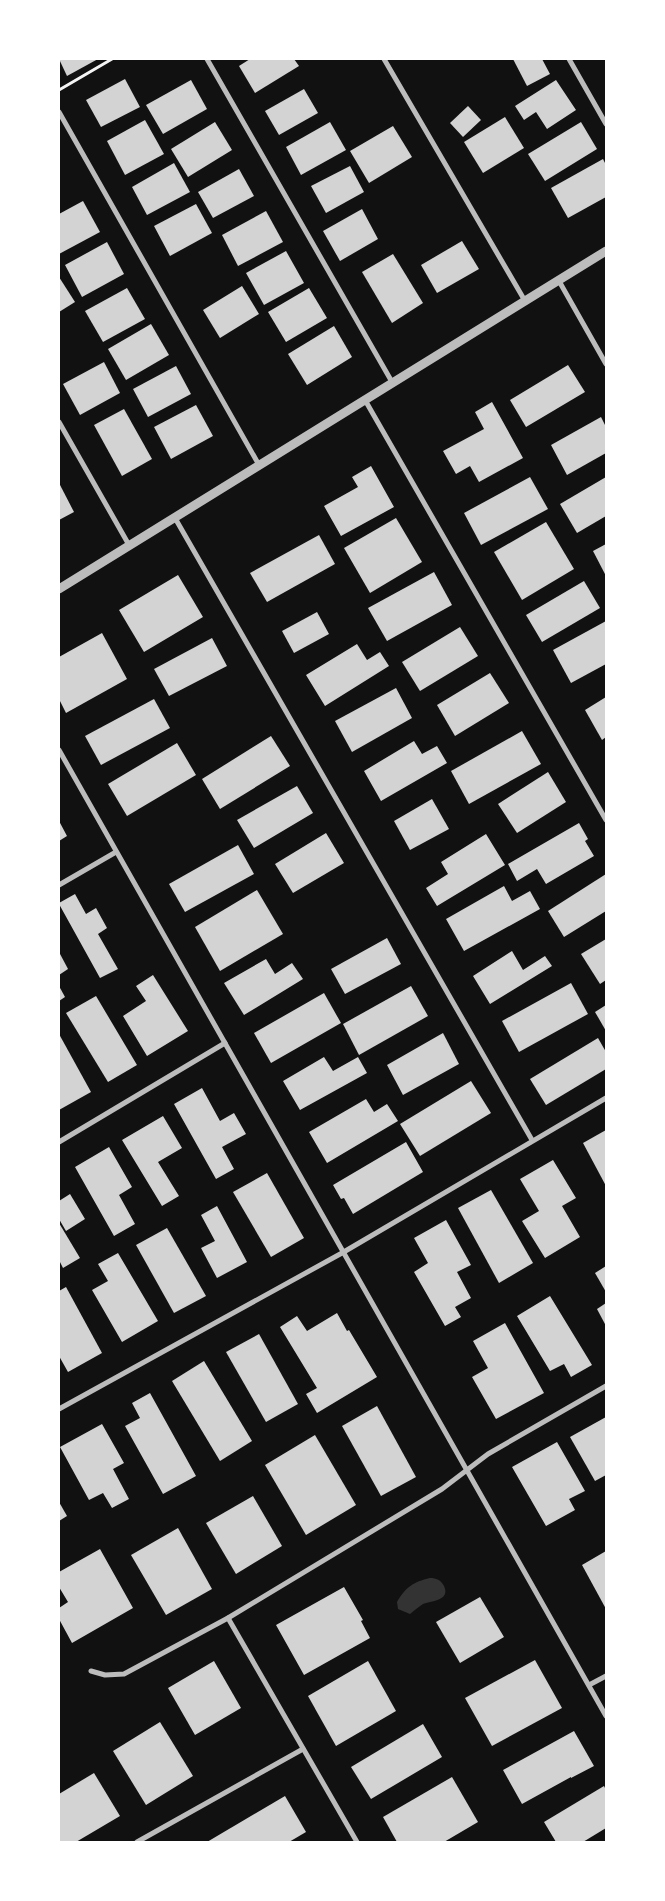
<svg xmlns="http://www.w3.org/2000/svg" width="665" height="1901" viewBox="0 0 665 1901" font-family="'IBM Plex Sans',sans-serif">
  <rect width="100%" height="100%" fill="#111"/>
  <path fill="#333" d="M430,1578C436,1578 441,1580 444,1586C451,1601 430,1601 423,1604C418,1607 414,1611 410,1614L398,1609L397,1602C406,1587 413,1582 430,1578Z"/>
  <g fill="#d3d3d3">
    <polygon points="59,59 98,59 67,76"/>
    <polygon points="250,59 294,59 299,66 255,93 239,66"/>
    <polygon points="513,59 542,59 550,74 527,86"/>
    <polygon points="125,79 140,107 101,127 86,100"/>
    <polygon points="191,80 207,109 163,134 146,105"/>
    <polygon points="556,80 576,110 547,129 536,112 524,120 515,106"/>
    <polygon points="304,89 318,113 279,135 265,111"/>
    <polygon points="468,106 481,120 463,137 450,123"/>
    <polygon points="505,117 524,148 483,173 464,142"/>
    <polygon points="145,120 164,154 125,175 107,141"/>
    <polygon points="215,122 232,150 188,177 171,149"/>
    <polygon points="330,122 346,150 301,175 286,147"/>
    <polygon points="581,122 597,149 545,181 528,154"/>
    <polygon points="393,126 412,157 369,183 350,151"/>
    <polygon points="603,159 606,165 606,197 568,218 551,188"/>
    <polygon points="174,163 190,192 147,215 132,187"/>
    <polygon points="350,166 364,192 326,213 311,186"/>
    <polygon points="239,169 254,196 213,218 198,192"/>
    <polygon points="83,201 100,232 59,254 59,214"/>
    <polygon points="196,204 212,233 170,256 154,226"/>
    <polygon points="362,209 378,239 340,261 323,231"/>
    <polygon points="266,211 283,242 238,266 222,235"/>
    <polygon points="462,241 479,269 437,293 421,265"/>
    <polygon points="107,242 124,274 82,297 65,265"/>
    <polygon points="286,251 304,283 264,305 246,273"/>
    <polygon points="393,254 423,303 392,323 362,272"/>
    <polygon points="59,277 75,302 59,312"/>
    <polygon points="242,286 259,314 220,338 203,310"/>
    <polygon points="127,288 145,319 103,342 85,311"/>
    <polygon points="309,288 327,318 286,342 268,312"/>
    <polygon points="151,324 169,355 126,380 108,349"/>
    <polygon points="334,326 352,357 307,385 288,354"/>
    <polygon points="104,362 120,393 80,415 63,384"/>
    <polygon points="568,365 585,392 526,427 510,400"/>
    <polygon points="176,366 191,394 148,417 133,389"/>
    <polygon points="492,402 523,458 479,482 470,466 456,474 443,451 484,429 475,412"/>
    <polygon points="196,405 213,436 171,459 154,427"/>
    <polygon points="124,409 152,459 122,476 94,425"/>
    <polygon points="601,417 606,427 606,453 567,475 551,445"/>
    <polygon points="371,466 394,507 341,536 324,506 358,487 352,477"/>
    <polygon points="530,477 548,509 481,545 464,513"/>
    <polygon points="606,477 606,516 577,533 560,504"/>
    <polygon points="59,483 74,512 59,520"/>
    <polygon points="396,518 422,562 370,593 344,548"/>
    <polygon points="546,522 574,569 522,600 494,552"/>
    <polygon points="319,535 335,564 267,602 250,573"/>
    <polygon points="606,544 606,576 593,551"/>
    <polygon points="434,572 452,605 387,641 368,608"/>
    <polygon points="178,575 203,617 144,652 119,610"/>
    <polygon points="584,581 600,608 542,642 526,615"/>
    <polygon points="317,612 329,634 294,653 282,631"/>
    <polygon points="606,621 606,664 571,683 553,650"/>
    <polygon points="460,627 478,656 420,691 402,662"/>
    <polygon points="102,633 127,679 66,713 59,699 59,657"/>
    <polygon points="212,638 227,666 169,696 154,669"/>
    <polygon points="357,644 367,660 380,652 389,666 325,706 306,675"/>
    <polygon points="490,673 509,703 455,736 437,705"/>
    <polygon points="396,688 412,718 352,752 335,721"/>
    <polygon points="606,697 606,737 602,740 585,710"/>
    <polygon points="154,699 170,728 101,765 85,736"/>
    <polygon points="522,731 541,764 469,804 451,771"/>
    <polygon points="271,736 290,766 220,809 202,779"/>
    <polygon points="414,741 422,754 437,746 447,763 381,801 364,771"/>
    <polygon points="177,743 196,775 127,816 108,784"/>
    <polygon points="548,772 566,802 517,833 498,804"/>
    <polygon points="297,786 313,813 254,848 237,820"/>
    <polygon points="432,799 449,829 410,850 394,821"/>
    <polygon points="59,821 67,836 59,841"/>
    <polygon points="579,823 588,839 585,841 594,856 546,884 537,869 517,881 508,864"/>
    <polygon points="326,833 344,863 293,893 275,864"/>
    <polygon points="486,834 505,865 437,906 426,888 448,874 441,862"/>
    <polygon points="238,845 254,874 185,912 169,884"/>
    <polygon points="606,874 606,911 564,937 548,911"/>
    <polygon points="504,886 512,901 530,891 540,909 464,951 446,919"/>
    <polygon points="257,890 283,934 220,971 195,927"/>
    <polygon points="75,894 86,914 96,908 107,928 98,934 118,969 100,978 59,904 59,903"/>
    <polygon points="387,938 401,964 345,994 331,969"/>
    <polygon points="606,939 606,980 600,984 581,954"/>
    <polygon points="512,951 523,970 545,956 552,966 490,1004 473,976"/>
    <polygon points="59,952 68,969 59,975"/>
    <polygon points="266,959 275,974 292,963 303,979 244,1015 224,983"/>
    <polygon points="153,975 188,1031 147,1056 123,1016 146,1001 136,986"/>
    <polygon points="571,983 588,1014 519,1052 502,1021"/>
    <polygon points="59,986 65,997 59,1001"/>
    <polygon points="411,986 428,1016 359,1055 343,1024"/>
    <polygon points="324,993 341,1023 271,1063 254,1033"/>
    <polygon points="96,996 137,1065 108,1082 66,1013"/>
    <polygon points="606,1005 606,1031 595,1012"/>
    <polygon points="443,1033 459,1064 403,1095 387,1065"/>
    <polygon points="59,1034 91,1092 59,1110"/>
    <polygon points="598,1038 606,1052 606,1069 546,1105 530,1079"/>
    <polygon points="324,1057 333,1071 358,1057 367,1073 300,1110 283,1081"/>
    <polygon points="471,1081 491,1113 420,1156 400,1124"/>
    <polygon points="202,1088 220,1121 234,1113 246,1134 222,1147 234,1169 216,1179 174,1104"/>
    <polygon points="366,1099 374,1112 387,1104 398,1121 327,1163 309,1132"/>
    <polygon points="163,1116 182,1148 158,1162 179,1196 162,1206 122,1140"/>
    <polygon points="606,1130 606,1186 583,1143"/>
    <polygon points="406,1142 423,1172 353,1214 344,1198 341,1199 333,1185"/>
    <polygon points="109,1147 132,1187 119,1195 135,1224 114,1236 75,1167"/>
    <polygon points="553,1160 576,1198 562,1206 580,1237 545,1258 522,1221 539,1211 520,1179"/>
    <polygon points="267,1173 304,1238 271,1257 233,1192"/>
    <polygon points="491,1190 533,1263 499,1283 458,1208"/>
    <polygon points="70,1194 85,1219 66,1231 59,1219 59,1201"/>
    <polygon points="217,1206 247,1262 217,1278 201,1248 215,1241 201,1215"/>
    <polygon points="446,1220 471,1265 457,1272 471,1298 455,1307 461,1317 445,1326 414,1272 428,1263 414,1238"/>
    <polygon points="59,1223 80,1258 63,1268 59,1260"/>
    <polygon points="167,1228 206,1296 174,1313 136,1245"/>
    <polygon points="118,1253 158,1321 122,1342 92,1290 108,1281 98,1264"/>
    <polygon points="606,1266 606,1292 595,1273"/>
    <polygon points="66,1287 102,1353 68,1372 59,1356 59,1291"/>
    <polygon points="550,1296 592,1365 571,1377 564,1364 550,1371 517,1316"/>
    <polygon points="606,1303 606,1326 597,1309"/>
    <polygon points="337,1313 347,1331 349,1330 377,1377 317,1413 306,1394 317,1388 280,1327 297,1316 307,1331"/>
    <polygon points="505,1323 544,1393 496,1419 472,1377 488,1368 473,1341"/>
    <polygon points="259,1334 298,1404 266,1422 226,1352"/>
    <polygon points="204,1361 252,1441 220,1461 172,1381"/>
    <polygon points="150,1393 196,1476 163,1494 125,1426 140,1418 132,1403"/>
    <polygon points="377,1406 416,1477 381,1496 342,1426"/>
    <polygon points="606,1417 606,1475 595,1481 570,1437"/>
    <polygon points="102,1424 124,1463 113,1469 129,1499 112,1508 103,1493 89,1500 60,1447"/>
    <polygon points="315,1435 356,1505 306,1535 265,1465"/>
    <polygon points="557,1442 585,1491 569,1499 575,1510 546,1526 512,1467"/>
    <polygon points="253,1496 282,1546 236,1574 206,1523"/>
    <polygon points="59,1502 67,1516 59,1521"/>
    <polygon points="178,1528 212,1589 166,1615 131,1555"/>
    <polygon points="100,1549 133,1608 72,1643 59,1619 59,1608 68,1602 59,1587 59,1572"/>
    <polygon points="606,1551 606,1609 582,1565"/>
    <polygon points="344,1587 363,1620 361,1621 370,1638 304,1675 276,1625"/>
    <polygon points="480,1597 504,1637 460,1663 436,1622"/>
    <polygon points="535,1660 562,1708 492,1746 465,1698"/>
    <polygon points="214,1661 241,1708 195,1735 168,1688"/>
    <polygon points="368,1661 396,1711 336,1746 308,1696"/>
    <polygon points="160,1722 193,1776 146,1805 113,1751"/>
    <polygon points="423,1724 442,1757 371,1799 351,1767"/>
    <polygon points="574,1731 594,1766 571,1778 571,1777 522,1804 503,1770"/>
    <polygon points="94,1773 120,1816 76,1842 59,1842 59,1794"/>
    <polygon points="452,1777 478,1822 444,1842 397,1842 383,1817"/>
    <polygon points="604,1786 606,1790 606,1828 583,1842 556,1842 544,1822"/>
    <polygon points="285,1796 306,1832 289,1842 207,1842"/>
  </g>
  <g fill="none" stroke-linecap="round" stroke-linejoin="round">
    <polyline stroke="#f5f5f5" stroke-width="3" points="59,90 112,59"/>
    <g stroke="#bcbcbc" stroke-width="5">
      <polyline points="207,59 392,382"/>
      <polyline points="384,59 525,301"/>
      <polyline points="569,59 606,124"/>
      <polyline points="59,112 259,465"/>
      <polyline points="559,281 606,364"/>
      <polyline points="365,400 606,820"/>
      <polyline points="59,422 129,545"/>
      <polyline points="175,518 532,1140"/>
      <polyline points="59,750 606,1716"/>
      <polyline points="59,885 116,852"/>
      <polyline points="59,1142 225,1043"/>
      <polyline points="59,1409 342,1253 606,1098"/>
      <polyline points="228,1618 357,1842"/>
      <polyline points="91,1671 105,1675 124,1674 228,1618 442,1489 488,1454 606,1386"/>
      <polyline points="589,1685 606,1676"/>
      <polyline points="137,1842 303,1749"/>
    </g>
    <polyline stroke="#bcbcbc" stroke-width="9" points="59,589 606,251"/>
  </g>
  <rect width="665" height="1901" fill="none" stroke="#ffffff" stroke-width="120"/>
</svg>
